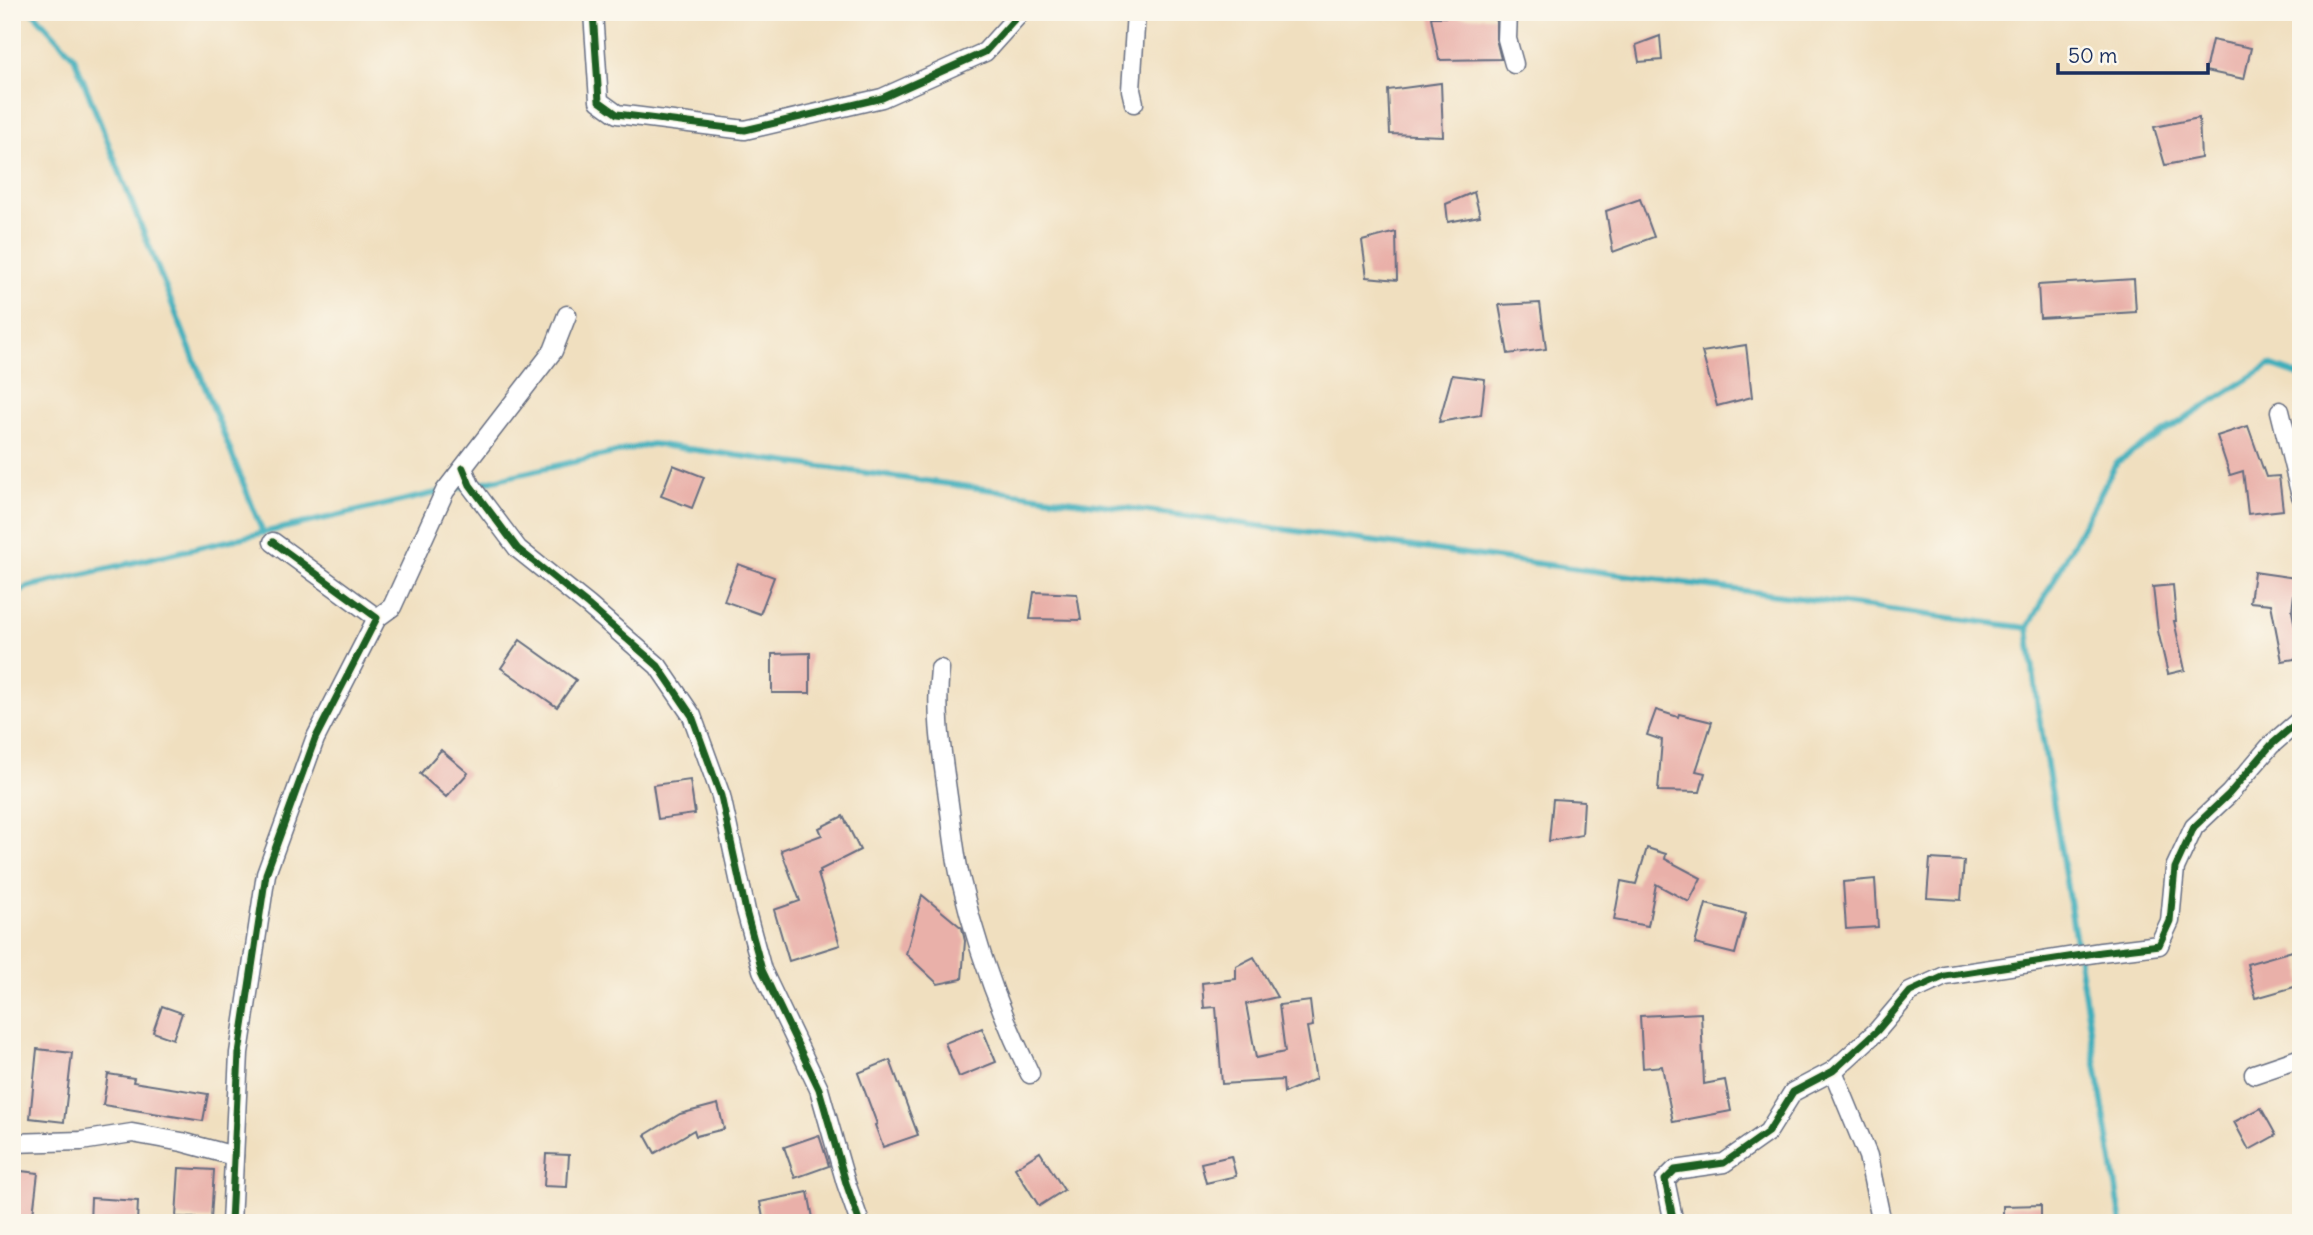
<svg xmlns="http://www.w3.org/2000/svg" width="2313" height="1235" viewBox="0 0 2313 1235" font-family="Delius,sans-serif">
  <rect width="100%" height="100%" fill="#fbf7ec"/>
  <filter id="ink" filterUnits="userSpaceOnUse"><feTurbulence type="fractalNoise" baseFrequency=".0143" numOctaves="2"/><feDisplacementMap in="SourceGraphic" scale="14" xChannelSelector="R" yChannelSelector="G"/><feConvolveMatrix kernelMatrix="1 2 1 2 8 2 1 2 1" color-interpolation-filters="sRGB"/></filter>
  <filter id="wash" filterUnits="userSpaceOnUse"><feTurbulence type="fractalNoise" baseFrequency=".00686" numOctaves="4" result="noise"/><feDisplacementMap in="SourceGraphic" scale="28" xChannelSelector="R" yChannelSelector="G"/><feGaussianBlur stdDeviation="1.57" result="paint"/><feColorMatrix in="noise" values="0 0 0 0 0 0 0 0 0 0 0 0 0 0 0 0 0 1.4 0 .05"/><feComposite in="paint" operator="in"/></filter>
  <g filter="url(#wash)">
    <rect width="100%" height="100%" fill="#f0dfbf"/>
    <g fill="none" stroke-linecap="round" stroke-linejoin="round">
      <g stroke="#3eaebb" stroke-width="6">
        <polyline points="33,12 74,57 263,533"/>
        <polyline points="450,490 652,444 1518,561 2028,628 2117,462 2270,365 2301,376"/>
        <polyline points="12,599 27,587 440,492"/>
        <polyline points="2028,628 2038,710 2122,1223"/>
      </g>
    </g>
    <g id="blocks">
      <g fill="#e9b0a9">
        <polygon points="1431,17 1496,17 1496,39 1501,59 1439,60"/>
        <polygon points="1660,36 1662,60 1639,62 1636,45"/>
        <polygon points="2212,40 2251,48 2244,79 2205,71"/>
        <polygon points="1441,83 1443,136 1390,134 1388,90"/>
        <polygon points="2199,118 2201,158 2165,165 2154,127"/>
        <polygon points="1474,192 1480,216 1448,222 1446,204"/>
        <polygon points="1640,199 1654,237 1613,252 1606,211"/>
        <polygon points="1396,232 1397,280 1367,277 1362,241"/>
        <polygon points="2134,279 2136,312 2040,318 2038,285"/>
        <polygon points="1540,303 1546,349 1508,354 1499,305"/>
        <polygon points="1746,345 1752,397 1717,406 1702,352"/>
        <polygon points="1452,375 1485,379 1481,415 1439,422"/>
        <polygon points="2248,426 2266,477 2279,476 2283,510 2248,514 2243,471 2230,475 2217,436"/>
        <polygon points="673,465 704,477 692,508 661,496"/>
        <polygon points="738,564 774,577 760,614 724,601"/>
        <polygon points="2254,572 2296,578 2292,611 2301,658 2282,661 2271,604 2250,602"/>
        <polygon points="2173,585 2176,621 2174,621 2185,670 2168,674 2158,631 2153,587"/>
        <polygon points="1034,592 1077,594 1081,620 1030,619"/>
        <polygon points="520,640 576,680 557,707 501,668"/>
        <polygon points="810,653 810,693 772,693 772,654"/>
        <polygon points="1656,710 1678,717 1679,714 1712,722 1696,771 1705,773 1700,792 1658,791 1662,740 1647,735"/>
        <polygon points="441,750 468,773 446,797 420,774"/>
        <polygon points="690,780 695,814 658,819 653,785"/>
        <polygon points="1553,799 1584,801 1582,835 1549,841"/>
        <polygon points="843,816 860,850 820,870 821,873 818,874 840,945 789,961 774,910 800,901 781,850 822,835 819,828"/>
        <polygon points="1647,848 1666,854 1665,859 1701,878 1689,902 1656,884 1648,926 1614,920 1621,881 1636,884"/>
        <polygon points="1930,859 1964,861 1961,900 1927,898"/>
        <polygon points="1875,879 1878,927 1846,929 1843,882"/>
        <polygon points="922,895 962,928 965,941 962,979 938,984 906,954"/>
        <polygon points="1706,904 1746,914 1735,954 1695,944"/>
        <polygon points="2296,950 2301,966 2301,985 2256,998 2247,964"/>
        <polygon points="1254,957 1277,997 1246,1004 1256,1058 1285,1052 1279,1005 1310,1001 1313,1026 1307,1027 1316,1079 1284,1093 1283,1080 1222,1084 1216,1007 1204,1008 1202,983 1236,979 1236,966"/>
        <polygon points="162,1006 182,1013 173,1039 153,1032"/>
        <polygon points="1701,1013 1704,1084 1725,1080 1731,1111 1673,1122 1662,1066 1643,1068 1640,1016"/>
        <polygon points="982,1028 996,1062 959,1077 945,1043"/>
        <polygon points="37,1049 72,1053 64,1122 30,1118"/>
        <polygon points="890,1060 918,1135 883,1147 875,1125 877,1124 858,1073"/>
        <polygon points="108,1074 134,1078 133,1082 208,1094 203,1121 103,1105"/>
        <polygon points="718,1104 724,1129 696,1136 694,1130 655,1153 645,1135 680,1114"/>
        <polygon points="2261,1108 2276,1135 2249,1150 2234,1122"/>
        <polygon points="819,1135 829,1166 795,1178 784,1147"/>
        <polygon points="1040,1152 1064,1190 1039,1206 1015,1168"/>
        <polygon points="546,1154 569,1155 567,1187 544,1186"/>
        <polygon points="1231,1156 1236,1176 1206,1183 1201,1163"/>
        <polygon points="179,1168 214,1170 211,1219 176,1217"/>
        <polygon points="12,1170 38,1173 32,1223 12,1221"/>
        <polygon points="808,1192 814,1223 764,1223 760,1202"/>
        <polygon points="91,1198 138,1201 137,1223 90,1223"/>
        <polygon points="2041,1205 2041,1223 2003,1223 2003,1206"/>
      </g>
    </g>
  </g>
  <g filter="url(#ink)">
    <use href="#blocks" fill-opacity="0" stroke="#666d80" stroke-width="2"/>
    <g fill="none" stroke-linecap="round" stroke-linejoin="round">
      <g stroke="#666d80" stroke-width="21">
        <g id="minor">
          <polyline points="593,12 599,101 617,114 745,130 882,98 985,52 1021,12"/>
          <polyline points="1508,12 1507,39 1514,64"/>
          <polyline points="1134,103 1131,90 1136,12"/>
          <polyline points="2280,411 2301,496"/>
          <polyline points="463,468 470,485 518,549 588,605 658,666 692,716 721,796 746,911 762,970 819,1089 846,1183 860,1223"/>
          <polyline points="377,618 392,607 445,491 553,351 567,315"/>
          <path d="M940,669C935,713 942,754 948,797C952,823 954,851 960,877C976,946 999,1010 1030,1074"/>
          <polyline points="1833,1071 1868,1156 1882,1223"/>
          <polyline points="2254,1074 2301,1058"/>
          <polyline points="12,1143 81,1141 132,1133 182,1142 234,1156"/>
          <polyline points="231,1223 239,1053 266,874 315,739 377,618 273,542"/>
          <polyline points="1674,1223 1665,1180 1675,1170 1724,1163 1768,1132 1793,1092 1833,1071 1877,1031 1910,992 1945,976 2101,952 2159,945 2170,921 2175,868 2194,827 2229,794 2271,745 2301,719"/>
        </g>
      </g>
      <use href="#minor" stroke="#fff" stroke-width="18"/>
      <g stroke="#fbf7ec" stroke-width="11">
        <g id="cycleway">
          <polyline points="593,12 599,101 617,114 745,130 882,98 985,52 1021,12"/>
          <polyline points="463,468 470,485 518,549 588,605 658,666 692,716 721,796 746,911 762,970 819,1089 846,1183 860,1223"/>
          <polyline points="231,1223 239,1053 266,874 315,739 377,618 273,542"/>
          <polyline points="1674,1223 1665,1180 1675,1170 1724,1163 1768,1132 1793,1092 1833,1071 1877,1031 1910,992 1945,976 2101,952 2159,945 2170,921 2175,868 2194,827 2229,794 2271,745 2301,719"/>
        </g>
      </g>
      <use href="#cycleway" stroke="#1b5e20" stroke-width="7"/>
    </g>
  </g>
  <rect width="2313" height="1235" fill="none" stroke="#fbf7ec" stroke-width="42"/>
  <path d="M2058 63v10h150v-10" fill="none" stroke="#1b2f5e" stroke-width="3.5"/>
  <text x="2068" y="63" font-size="21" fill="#1b2f5e" stroke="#fbf7ec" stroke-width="5" paint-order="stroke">50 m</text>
</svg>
